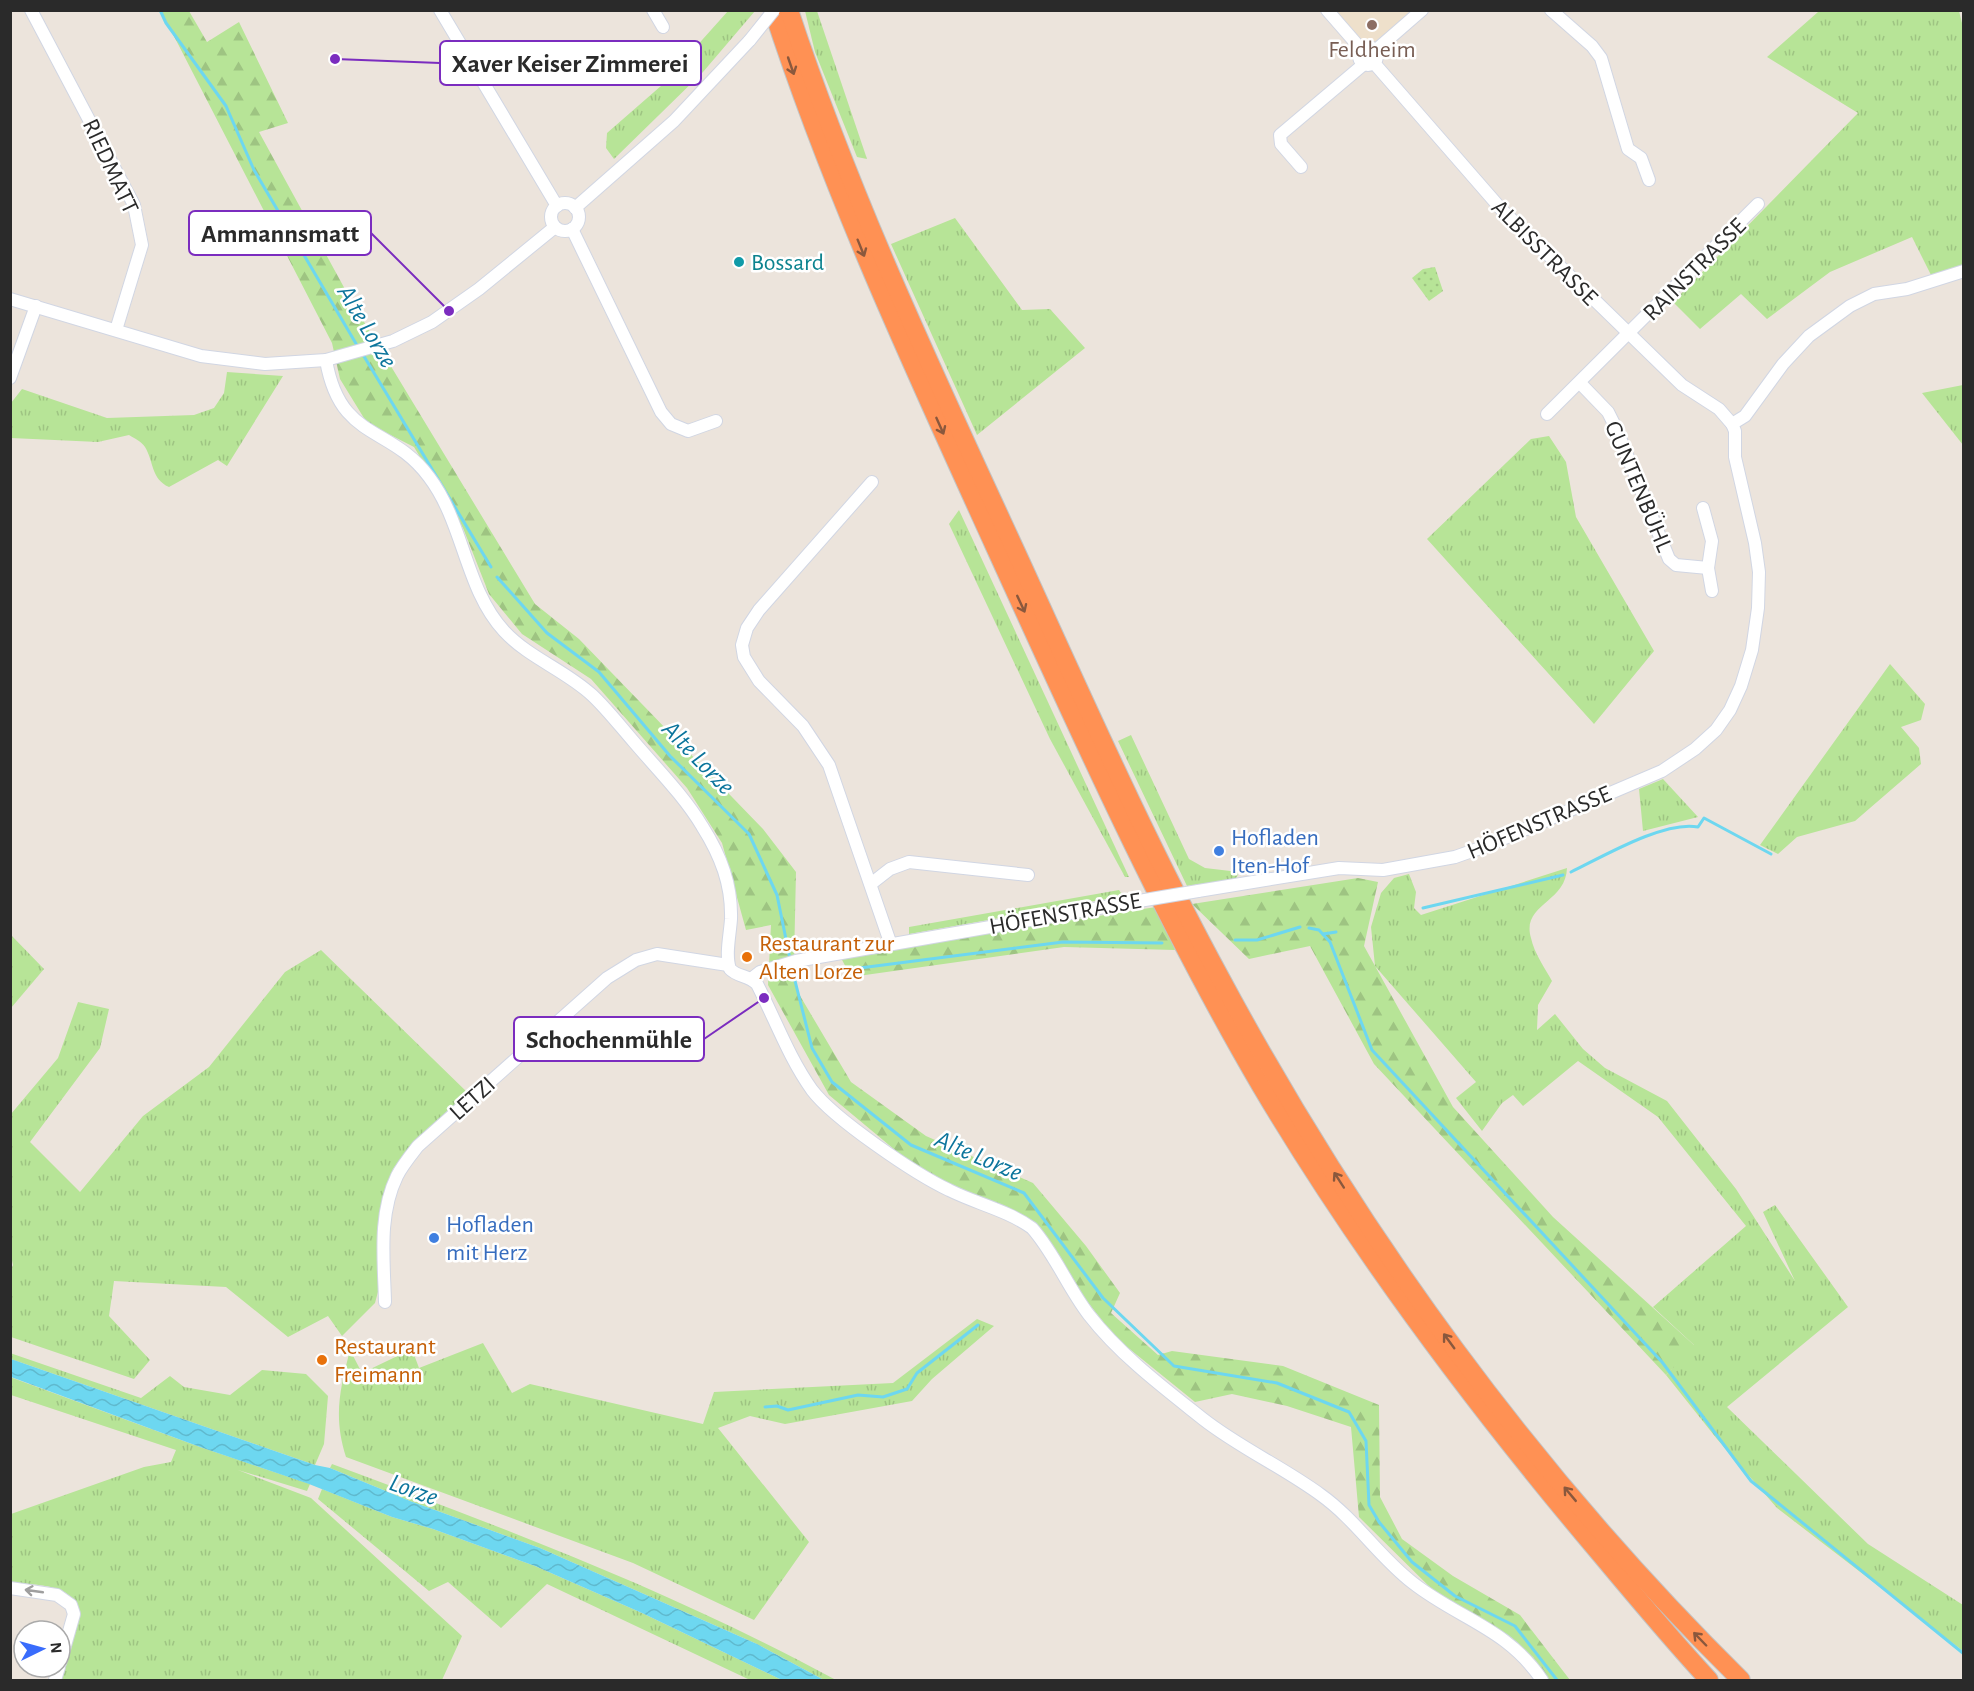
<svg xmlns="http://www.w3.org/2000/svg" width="1974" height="1691" viewBox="0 0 1974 1691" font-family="'Alegreya Sans',sans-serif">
  <defs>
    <pattern id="grass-tufts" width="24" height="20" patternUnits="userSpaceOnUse" patternTransform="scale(1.5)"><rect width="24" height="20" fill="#b7e497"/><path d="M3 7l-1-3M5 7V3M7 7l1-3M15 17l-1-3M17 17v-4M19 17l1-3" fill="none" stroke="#9ec482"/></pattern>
    <pattern id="forest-firs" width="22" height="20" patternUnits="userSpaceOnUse" patternTransform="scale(1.5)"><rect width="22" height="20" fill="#b7e497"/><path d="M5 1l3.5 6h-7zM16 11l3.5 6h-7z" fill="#9ec482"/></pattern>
    <pattern id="park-dots" width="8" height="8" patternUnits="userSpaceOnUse" patternTransform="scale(1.5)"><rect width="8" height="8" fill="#b7e497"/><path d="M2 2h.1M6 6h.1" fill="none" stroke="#9ec482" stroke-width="1.8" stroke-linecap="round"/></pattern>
    <pattern id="water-waves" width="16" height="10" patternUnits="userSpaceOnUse" patternTransform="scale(1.5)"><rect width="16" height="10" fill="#6dd7f0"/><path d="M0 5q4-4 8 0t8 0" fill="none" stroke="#5fb9ce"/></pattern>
  </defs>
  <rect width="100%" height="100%" fill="#ece4dc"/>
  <polygon fill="#eee0cb" points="1327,11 1422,11 1376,50 1361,49"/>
  <g fill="url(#grass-tufts)">
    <polygon points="1824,10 1959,11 1964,31 1963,269 1933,279 1912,237 1830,272 1767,319 1741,294 1700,329 1673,302 1858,113 1767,57 1818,12"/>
    <polygon points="728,11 755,11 703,72 614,159 606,148 607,133 685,65 694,49"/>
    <polygon points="805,11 817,11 867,159 857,157 815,52"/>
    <polygon points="955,218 1022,310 1050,309 1085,348 977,435 891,244"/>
    <path d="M227,372L283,376L227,466L218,460L169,487C151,479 154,462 145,447C142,442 134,438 129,435L98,442L11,438V403L22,389L107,418L194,415L214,408L224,393Z"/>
    <polygon points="1963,385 1964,385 1963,445 1922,393"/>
    <polygon points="1549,436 1566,462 1576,517 1654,651 1594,724 1427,539 1531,439"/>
    <polygon points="959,510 1129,877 1125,877 1050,739 949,524"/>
    <polygon points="1890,664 1925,704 1921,720 1901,727 1919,748 1921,764 1855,821 1797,837 1778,854 1760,845"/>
    <polygon points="1131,735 1189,859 1205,868 1239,872 1236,879 1187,886 1118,741"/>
    <polygon points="1663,779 1698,817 1643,831 1639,789"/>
    <path d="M1567,868C1566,903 1521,904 1531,938C1534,953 1545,968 1552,981L1538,1005L1537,1030L1555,1014L1583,1049L1605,1068L1667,1101L1736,1189L1795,1281L1763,1212L1775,1205L1848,1307L1727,1407L1868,1544L1963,1605V1651L1777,1508L1717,1439L1666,1375L1694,1345L1653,1307L1746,1226L1658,1117L1578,1061L1523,1106L1513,1095L1502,1103L1482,1131L1456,1098L1476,1082L1375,966L1371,927L1381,893L1394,878L1409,874L1416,892L1414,908L1421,915Z"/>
    <polygon points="1119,890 1123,896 909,934 909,927"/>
    <polygon points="11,935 44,969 11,1008"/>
    <polygon points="321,950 469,1094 414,1142 393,1169 382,1204 379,1288 375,1303 342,1336 328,1316 288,1337 226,1287 114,1281 109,1316 150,1360 134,1379 11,1337 10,1272 13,1265 10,1252 11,1114 58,1058 78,1002 109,1009 100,1048 30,1142 80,1192 143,1116 209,1067 285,972"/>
    <path d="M977,1319L994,1326L932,1379L912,1401L785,1424L750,1416L718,1428L809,1542L754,1620L633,1563L346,1457C333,1417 340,1389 350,1350L362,1373L412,1349L419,1368L483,1343L512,1393L530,1384L703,1424L714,1392L893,1383Z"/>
    <polygon points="10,1353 141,1398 170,1376 184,1387 230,1395 262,1370 306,1374 328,1396 324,1444 315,1465 11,1359"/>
    <path d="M10,1377L200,1447L310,1484L307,1491L238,1470L311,1498L462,1636L442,1680H60L79,1613C73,1582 37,1586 11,1582V1514L144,1467L171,1462L176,1450L11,1395Z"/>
    <path d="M332,1464C504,1528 674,1592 836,1680H824L757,1644L540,1548L410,1501L330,1468Z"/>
    <polygon points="322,1489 392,1517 433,1529 535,1566 642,1613 782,1680 750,1680 547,1584 501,1628 448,1582 429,1591 318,1499"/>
  </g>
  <g fill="url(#forest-firs)">
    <polygon points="161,11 189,11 207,42 239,22 288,123 259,132 352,302 535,604 579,639 763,829 796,872 794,961 796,989 851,1082 926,1136 1033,1183 1086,1246 1120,1293 1111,1313 1158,1355 1172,1351 1283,1366 1379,1405 1380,1497 1402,1539 1453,1576 1520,1615 1570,1680 1548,1680 1533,1657 1445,1602 1359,1517 1351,1427 1287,1406 1232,1394 1195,1402 1116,1338 1059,1266 1037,1225 919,1170 829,1095 768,985 771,925 746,930 722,843 687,788 591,679 522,634 489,594 463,528 414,447 367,423 340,379 332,343"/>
    <polygon points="1358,878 1378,882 1364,946 1453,1107 1553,1217 1695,1346 1666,1375 1374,1064 1310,946 1249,959 1192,904"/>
    <polygon points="1156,907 1175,950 1064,947 851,977 840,956"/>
  </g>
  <polygon fill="url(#park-dots)" points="1435,267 1443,291 1429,301 1412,278 1423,269"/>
  <polygon fill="url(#water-waves)" points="11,1359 315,1465 330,1468 410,1501 540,1548 757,1644 824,1680 782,1680 642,1613 535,1566 433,1529 392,1517 309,1484 200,1447 11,1377"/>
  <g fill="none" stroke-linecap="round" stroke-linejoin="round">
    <g stroke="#6dd7f0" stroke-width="3">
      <polyline points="160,10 166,23 226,106 254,170 358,347"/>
      <polyline points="362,353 491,567"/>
      <polyline points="497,577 547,633 599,672 670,756 749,834 777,895 790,959"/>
      <path d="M1571,872C1602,857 1665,820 1698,827L1704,818L1771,854"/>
      <polyline points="1423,908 1563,875"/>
      <polyline points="1309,928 1319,930 1330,942 1372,1050 1662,1362 1751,1481 1964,1654"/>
      <polyline points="1323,934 1336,932"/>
      <polyline points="1235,940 1257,940 1300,927"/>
      <polyline points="791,965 812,1048 832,1082 911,1145 1024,1193 1103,1298 1174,1366 1277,1383 1349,1412 1366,1441 1369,1505 1379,1522 1412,1562 1455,1596 1515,1626 1557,1680"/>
      <polyline points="852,969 1063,942 1162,943"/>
      <polyline points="765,1407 777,1406 788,1410 858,1395 883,1397 907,1389 917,1373 978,1325"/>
    </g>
    <g stroke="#d1d6e3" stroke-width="14">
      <g id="minor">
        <polyline points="31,10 134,205 142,245 116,330"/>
        <polyline points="440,10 557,206"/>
        <polyline points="653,10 663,27"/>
        <polyline points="1327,10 1361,49"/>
        <polyline points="1551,10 1592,46 1601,58 1628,149 1641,158 1649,180"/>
        <circle cx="1368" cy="56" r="9"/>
        <polyline points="1376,50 1422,10"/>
        <polyline points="1301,167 1281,144 1280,135 1364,64"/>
        <circle cx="565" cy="217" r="14"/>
        <polyline points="575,208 674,121 750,40"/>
        <polyline points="572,229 661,412 671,424 688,431 716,421"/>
        <polyline points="10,299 201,356 265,364 326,360 393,341 432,322 479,289 555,227"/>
        <path d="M326,360C340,442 390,424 429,477C464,523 465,589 504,631C529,658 565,670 592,695C607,709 620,726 634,742C657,769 684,796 702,826C721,856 732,885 731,919C730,935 725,955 730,969C737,977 749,975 757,984C775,1019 789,1058 812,1090C834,1119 915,1174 949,1190C977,1204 1007,1210 1032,1228C1055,1254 1068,1288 1089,1315C1120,1355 1164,1388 1203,1419C1240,1448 1283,1467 1321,1495C1356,1520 1379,1557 1413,1583C1459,1619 1507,1628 1542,1680"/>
        <polyline points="10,378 36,306"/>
        <polyline points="1580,383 1608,412 1616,428 1669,559 1676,565 1708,568 1712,541 1703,508"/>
        <polyline points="1547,414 1758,204"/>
        <polyline points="1732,424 1745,416 1783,364 1809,336 1850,306 1874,294 1907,289 1964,271"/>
        <polyline points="872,482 759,610 747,628 742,645 744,657 759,681 803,726 829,765 890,942"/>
        <polyline points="1708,568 1712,591"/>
        <polyline points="872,883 890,869 909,862 1028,875"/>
        <polyline points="1198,891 1339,868 1383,870 1455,857 1486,846 1662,771 1695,749 1716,730 1730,710 1741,686 1752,650 1758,608 1759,572 1755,543 1735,457 1735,431 1732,424 1719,409 1682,385 1502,210 1374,63"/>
        <polyline points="751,979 760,972 796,961 1139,901"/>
        <path d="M385,1302C384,1260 378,1215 397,1176C402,1166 411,1155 418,1146L607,978L636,960L657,954L728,965"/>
        <polyline points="10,1588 57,1595 71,1605 74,1614 60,1663"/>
        <polyline points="55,1680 59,1667"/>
      </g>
    </g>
    <g stroke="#c3c3c3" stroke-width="20">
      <g id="highway">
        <path d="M773,10C833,195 915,371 995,547C1078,729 1160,913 1261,1086C1360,1253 1476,1407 1602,1556C1637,1598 1672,1640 1709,1680"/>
        <path d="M789,10C852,202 939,384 1023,567C1086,705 1148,845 1221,979C1359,1236 1534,1476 1741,1680"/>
      </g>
    </g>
    <use href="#minor" stroke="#fff" stroke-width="12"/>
    <use href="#highway" stroke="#ff9154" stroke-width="18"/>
    <g stroke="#d1d6e3" stroke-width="14" stroke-linecap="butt">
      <g id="minor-bridge">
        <polyline points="750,40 774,10"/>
        <polyline points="1139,901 1198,891"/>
      </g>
    </g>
    <use href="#minor-bridge" stroke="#fff" stroke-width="12"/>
  </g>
  <defs><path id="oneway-shaft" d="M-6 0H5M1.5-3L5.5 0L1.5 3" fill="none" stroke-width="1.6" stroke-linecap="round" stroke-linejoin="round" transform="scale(1.5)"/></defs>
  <g stroke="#8a583d">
    <use href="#oneway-shaft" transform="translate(791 66) rotate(71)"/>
    <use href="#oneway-shaft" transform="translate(861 248) rotate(68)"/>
    <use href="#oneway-shaft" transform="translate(940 426) rotate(66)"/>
    <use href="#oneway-shaft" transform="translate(1021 604) rotate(65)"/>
    <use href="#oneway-shaft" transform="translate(1339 1180) rotate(-123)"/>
    <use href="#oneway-shaft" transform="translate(1449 1341) rotate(-126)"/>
    <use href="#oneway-shaft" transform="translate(1570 1494) rotate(-130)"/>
    <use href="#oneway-shaft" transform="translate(1700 1639) rotate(-134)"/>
  </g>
  <use stroke="#9f9f9f" href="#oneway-shaft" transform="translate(34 1591) rotate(-172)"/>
  <circle fill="#8d6e63" stroke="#fff" stroke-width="2" cx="1372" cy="25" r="6"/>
  <circle fill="#0f9aa8" stroke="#fff" stroke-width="2" cx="739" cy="262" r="6"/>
  <g fill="#3f7fe0" stroke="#fff" stroke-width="2">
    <circle cx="1219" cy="851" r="6"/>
    <circle cx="434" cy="1238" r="6"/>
  </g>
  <g fill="#e8710a" stroke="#fff" stroke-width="2">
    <circle cx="747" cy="957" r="6"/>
    <circle cx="322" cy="1360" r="6"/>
  </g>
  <g text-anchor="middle" stroke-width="5" stroke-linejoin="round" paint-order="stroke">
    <g font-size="24" fill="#785e54" stroke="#fff">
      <text x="1372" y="57">Feldheim</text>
    </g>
    <g font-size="24" fill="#2a2a2a" stroke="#fff">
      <text transform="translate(111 166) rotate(65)" y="8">RIEDMATT</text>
      <text transform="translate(1545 252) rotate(45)" y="8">ALBISSTRASSE</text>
      <text transform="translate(1694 269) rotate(-45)" y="8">RAINSTRASSE</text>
      <text transform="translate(1639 486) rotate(67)" y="8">GUNTENBÜHL</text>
      <text transform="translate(1539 822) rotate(-23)" y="8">HÖFENSTRASSE</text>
      <text transform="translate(1065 913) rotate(-10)" y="8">HÖFENSTRASSE</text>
      <text transform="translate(472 1098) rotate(-42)" y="8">LETZI</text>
    </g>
    <g font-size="24" fill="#0d838f" stroke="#fff" text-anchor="start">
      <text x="751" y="270">Bossard</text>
    </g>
    <g font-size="24" fill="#366cbe" stroke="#fff" text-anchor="start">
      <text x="1231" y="845">Hofladen<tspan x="1231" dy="28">Iten-Hof</tspan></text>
      <text x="446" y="1232">Hofladen<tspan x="446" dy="28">mit Herz</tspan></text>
    </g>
    <g font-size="24" fill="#c56008" stroke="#fff" text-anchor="start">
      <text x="759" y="951">Restaurant zur<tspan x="759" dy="28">Alten Lorze</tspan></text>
      <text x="334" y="1354">Restaurant<tspan x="334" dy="28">Freimann</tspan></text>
    </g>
    <g font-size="26" font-style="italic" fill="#0c759c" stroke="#fff">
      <text transform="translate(368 326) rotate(59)" y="9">Alte Lorze</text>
      <text transform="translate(699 757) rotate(46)" y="9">Alte Lorze</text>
      <text transform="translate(979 1155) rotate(23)" y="9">Alte Lorze</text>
      <text transform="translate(414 1489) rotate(20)" y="9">Lorze</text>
    </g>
  </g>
  <path fill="none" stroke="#7b2cbf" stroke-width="2" d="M335 59L440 63M449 311L371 233M764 998L704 1039"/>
  <g fill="#7b2cbf" stroke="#fff" stroke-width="2">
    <circle cx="335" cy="59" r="6"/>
    <circle cx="449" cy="311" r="6"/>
    <circle cx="764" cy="998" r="6"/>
  </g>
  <g fill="#fff" stroke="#7b2cbf" stroke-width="2">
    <rect x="440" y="41" width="261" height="44" rx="6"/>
    <rect x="189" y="211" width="182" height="44" rx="6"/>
    <rect x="514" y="1017" width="190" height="44" rx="6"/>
  </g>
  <g font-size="26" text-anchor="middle" font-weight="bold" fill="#2a2a2a">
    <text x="570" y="72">Xaver Keiser Zimmerei</text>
    <text x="280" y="242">Ammannsmatt</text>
    <text x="609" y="1048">Schochenmühle</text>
  </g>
  <rect width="1974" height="1691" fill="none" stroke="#2a2a2a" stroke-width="24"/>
  <g transform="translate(42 1649) rotate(85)"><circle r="28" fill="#ffffff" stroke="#aaaaaa" stroke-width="1.5"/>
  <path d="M0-4.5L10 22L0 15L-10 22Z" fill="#396cfc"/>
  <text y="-9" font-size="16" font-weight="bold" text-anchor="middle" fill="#2a2a2a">N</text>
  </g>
</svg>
